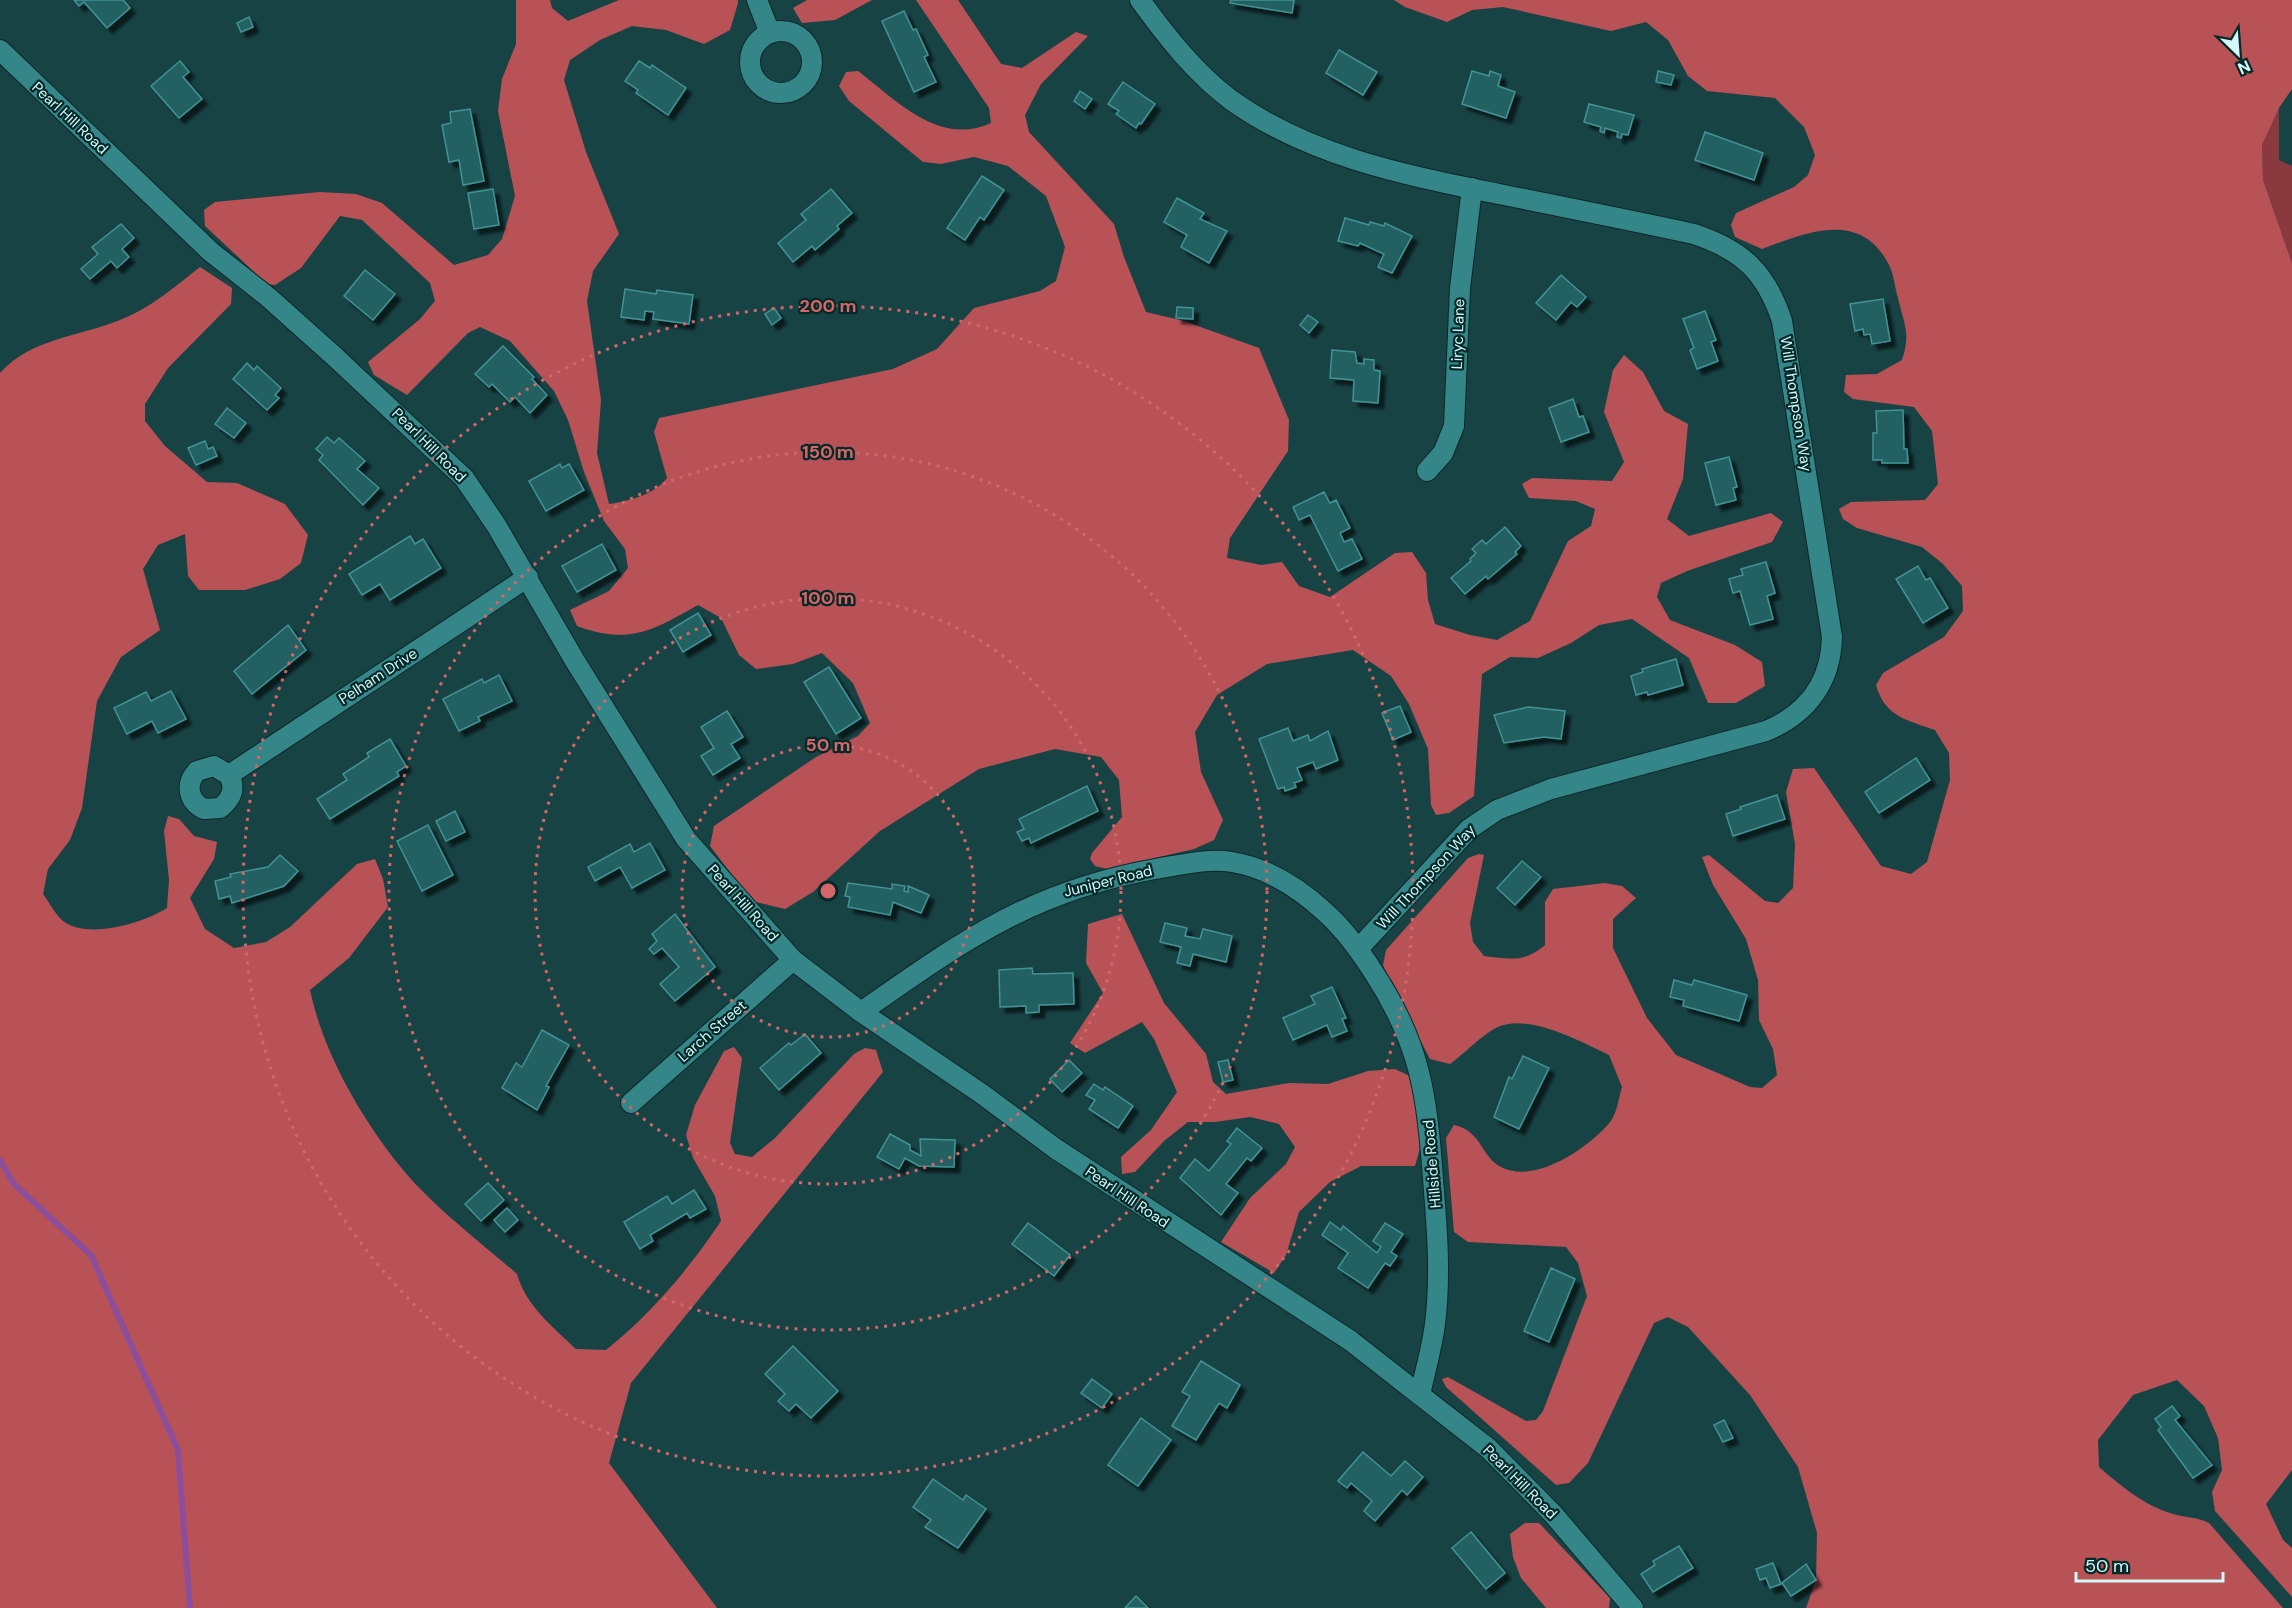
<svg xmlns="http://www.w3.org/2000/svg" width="2292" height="1608" viewBox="0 0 2292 1608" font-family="'DM Sans',sans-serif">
  <defs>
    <filter id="shadow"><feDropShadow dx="5.5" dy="5.5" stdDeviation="1.5" flood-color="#0009"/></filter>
  </defs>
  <rect width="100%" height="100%" fill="#184345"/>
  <polygon fill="#8a3a3e" points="2279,106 2279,160 2292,166 2292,263 2263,180 2262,145"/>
  <g fill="#b85257">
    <path d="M516,0H550L552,8L568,21L619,0H738V3L730,30L704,44L666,30L632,26L600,40L570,60L564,80L586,152L619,234L593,271L587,301L601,400L597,453L609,504C629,501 654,495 667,478L654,432L659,418L893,369L937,349L974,308L1040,291L1056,281L1065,247L1046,196L1008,166L974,157L941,164L923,162L849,101L839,86L846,72L858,71C896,100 939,147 991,123L989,108L916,0H958L1001,64L1022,68L1076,32L1088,36L1041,84L1025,115L1029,132L1114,224L1124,257L1146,312L1184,321L1259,348L1289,420L1288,451L1230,538L1227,558L1261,565L1282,562L1299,586L1330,597L1395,553L1412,552L1426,573L1428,600L1435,624L1470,635L1497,640L1530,621L1568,541L1591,526L1595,509L1576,501L1529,498L1522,484L1532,478L1612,481L1624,462L1604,412L1613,370L1624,355L1643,372L1664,411L1688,424L1683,479L1667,519L1689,536L1771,513L1783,522L1772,542L1687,571L1661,583L1657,597L1670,620L1735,645L1762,662L1765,686L1736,703H1708L1689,658L1632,619L1599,625L1571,643L1538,658L1510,657L1482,674L1474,796L1449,813L1436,815L1431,805L1428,749L1409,704L1391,676L1353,650L1267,664L1217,695L1195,732L1201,772L1223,820L1214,840L1194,849L1107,869L1095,866L1090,859L1092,853L1122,817L1119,780L1101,757L1055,749L979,769L880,831L813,892L785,909L752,901L710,846L714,826L816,757L858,736L870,723L853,683L822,653L793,664L756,669L739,655L721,618L698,605C652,631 629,645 577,626L570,610L609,591L628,568L625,549L604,521L584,472L568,420L554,391L510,341L480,327L468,333L407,395L374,375L368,362L420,319L435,301L430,283L362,220L340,216L301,268L275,285L267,284L205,226L204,210L215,202L320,192L356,194L382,203L454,265L488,255L502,239L515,196L498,111L502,79L516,44Z"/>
    <polygon points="807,0 872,0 835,20 802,23 793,8"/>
    <path d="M1394,0H2292V89L2279,108L2262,145L2263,180L2292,263V1470L2266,1504L2283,1540L2292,1548V1597L2215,1511L2212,1492L2222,1470L2218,1438L2204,1406L2177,1380L2133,1395L2098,1440L2099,1467C2121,1486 2145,1506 2173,1514C2186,1518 2198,1517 2209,1523L2283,1608H1806L1816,1580L1817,1533L1798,1467L1750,1395L1688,1327L1668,1317L1654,1323L1588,1463L1569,1483L1556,1485L1446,1387L1442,1379L1448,1377L1526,1421L1536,1420L1543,1411L1587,1296L1578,1263L1566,1247L1468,1242L1454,1232L1446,1138L1454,1125C1482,1131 1481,1157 1501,1167C1534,1185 1589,1148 1610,1122C1617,1114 1619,1097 1622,1087L1609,1055C1581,1042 1529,1013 1498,1027C1484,1033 1464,1054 1450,1064L1430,1059L1390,983L1383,965L1386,950L1468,858L1479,854L1484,855L1470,923L1473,942L1484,956C1510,959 1524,963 1545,945V902L1553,889L1605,883L1622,886L1636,898L1613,919V948L1647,1018L1676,1055L1750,1087L1762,1088L1777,1075L1773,1049L1759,1020L1758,980L1746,939L1713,885L1702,857L1709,855L1765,901L1778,903L1793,888L1795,844L1786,792L1793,769L1814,768L1881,866L1911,874L1927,862L1950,780L1949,753L1935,730C1907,720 1885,717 1876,685L1883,673L1944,637L1963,611L1962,586L1943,564L1922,547L1857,528L1843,519L1839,509L1851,502L1925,500L1938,484L1932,431L1914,407L1853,399L1844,392L1846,375L1877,374L1902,360C1911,334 1904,324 1898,298C1895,288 1894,276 1890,267C1862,209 1808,232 1762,249L1735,237L1731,225L1736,213L1794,187L1808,175L1815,155L1804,127L1775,98L1707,91L1688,76L1668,40L1646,22L1611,31L1503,7L1472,10L1447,22L1405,7Z"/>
    <path d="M200,267L232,288L231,304L168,368L145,404V421L165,446L207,482L237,483L285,504L308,535L301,563L280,579L245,590H199L188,576L185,534L158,545L143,569L160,630L121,657L97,701L82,808L70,840L48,869L43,894C49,902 55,914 63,921C87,940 144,923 167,908L169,880L164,831L168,816L179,819L194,836L217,842L214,859L190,898L205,929L234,948L266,942L290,927L357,864L375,859L383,879L388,907L349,958L310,990C323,1052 360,1116 399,1165C430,1204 479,1241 517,1274C526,1306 553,1327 576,1349L606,1350C651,1314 689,1269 721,1221L715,1196L693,1158L686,1135L695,1105L724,1051L734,1047L742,1058L730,1143L735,1154L752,1157L775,1138L854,1054L865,1048L876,1050L883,1072L631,1383L609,1463L717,1608H0V373C32,338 78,337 120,320C149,309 176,286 200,267Z"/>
    <polygon points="1122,914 1164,1003 1206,1054 1213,1082 1226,1094 1289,1083 1328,1084 1368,1071 1395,1069 1414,1078 1420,1148 1415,1166 1361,1166 1330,1182 1299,1212 1286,1255 1274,1273 1221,1242 1250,1198 1286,1164 1295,1147 1279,1124 1250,1117 1215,1122 1188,1122 1164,1141 1135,1172 1122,1174 1121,1157 1151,1130 1177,1092 1154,1039 1142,1022 1085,1053 1070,1043 1103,993 1086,963 1088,924"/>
    <polygon points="1525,1523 1539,1523 1610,1598 1609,1608 1546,1608 1521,1578 1513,1557 1510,1534"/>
  </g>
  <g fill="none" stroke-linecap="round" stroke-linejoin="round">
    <polyline stroke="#8b4e9a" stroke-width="6" points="0,1160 14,1184 91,1255 178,1450 190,1608"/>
  </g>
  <g fill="#226062" stroke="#429296" stroke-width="1.5" filter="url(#shadow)">
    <polygon points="74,0 123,0 130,8 107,28 84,2 79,6"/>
    <polygon points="1231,0 1294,0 1292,13 1230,3"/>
    <polygon points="904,11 913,30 916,29 928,55 924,57 936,82 914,92 882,21"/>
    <polygon points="249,17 253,27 241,32 237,23"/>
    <polygon points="1339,50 1377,72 1363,95 1326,73"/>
    <polygon points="180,61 189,72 183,77 202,99 179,118 151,86"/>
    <polygon points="639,61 650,68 652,65 686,88 668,115 636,93 638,90 625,81"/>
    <polygon points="1472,71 1489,76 1490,71 1501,75 1498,86 1515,92 1506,118 1462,104"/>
    <polygon points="1658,71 1674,75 1671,85 1656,82"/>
    <polygon points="1123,82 1155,104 1141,124 1139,123 1136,128 1116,114 1119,111 1108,104"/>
    <polygon points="1080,91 1092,99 1085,109 1074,101"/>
    <polygon points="1589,104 1634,115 1628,135 1622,134 1621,138 1617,137 1618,132 1605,128 1604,133 1600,131 1601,127 1584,122"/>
    <polygon points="470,109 484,181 463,185 459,160 449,162 442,125 451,123 450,112"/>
    <polygon points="1705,132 1763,153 1754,180 1695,160"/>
    <polygon points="982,176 1004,190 984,220 980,217 965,240 947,228"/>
    <polygon points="493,189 499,225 474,229 468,193"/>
    <polygon points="831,189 852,213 837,226 839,229 815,250 812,246 793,262 778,243 806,220 801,214"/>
    <polygon points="1177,198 1204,213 1200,219 1227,231 1209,263 1181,247 1187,235 1164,222"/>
    <polygon points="1345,218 1369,225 1370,222 1384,226 1385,223 1412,236 1392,273 1378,267 1384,254 1360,243 1358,246 1338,241"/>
    <polygon points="121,224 134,238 122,249 129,257 117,268 111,261 90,279 81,269 98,254 92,247"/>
    <polygon points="365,270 395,294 373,320 344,296"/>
    <polygon points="1561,275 1586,297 1577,307 1571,302 1556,320 1536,303"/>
    <polygon points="625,289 656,294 657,290 693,295 689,324 653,319 654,312 645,311 644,320 621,317"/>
    <polygon points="1883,299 1890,341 1872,344 1870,334 1864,335 1863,329 1855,331 1850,304"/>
    <polygon points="1177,307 1193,308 1193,319 1176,318"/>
    <polygon points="774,308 781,318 772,325 765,314"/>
    <polygon points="1705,311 1716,340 1711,342 1718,361 1697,369 1690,350 1694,348 1683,319"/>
    <polygon points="1308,315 1318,322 1309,333 1300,325"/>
    <polygon points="503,346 534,377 532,379 547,395 530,413 515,397 510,402 492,384 489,387 475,374"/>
    <polygon points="1332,350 1355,352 1357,363 1364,364 1364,359 1374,360 1374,370 1380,371 1378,403 1353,401 1354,380 1330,378"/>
    <polygon points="247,363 254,370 257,366 281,388 275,395 279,398 267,410 233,379"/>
    <polygon points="1573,399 1579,417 1583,416 1589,432 1561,442 1549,408"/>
    <polygon points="227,408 246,423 234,438 215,424"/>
    <polygon points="1903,410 1904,449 1907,449 1908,463 1882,463 1882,460 1873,460 1873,433 1877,433 1876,411"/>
    <polygon points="327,437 334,443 339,438 365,461 357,469 379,488 363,505 319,460 323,455 316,449"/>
    <polygon points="205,441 208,449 213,447 217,456 196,465 188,448"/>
    <polygon points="1729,457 1737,487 1733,488 1736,500 1716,505 1705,463"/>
    <polygon points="560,464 562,468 569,464 584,490 546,511 529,481"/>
    <polygon points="1324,492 1330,503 1336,500 1350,528 1340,533 1344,542 1352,539 1362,559 1338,571 1310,515 1299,520 1293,507"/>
    <polygon points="1505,527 1521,546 1515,552 1517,554 1488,579 1486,576 1465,594 1451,578 1471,561 1470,559 1476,553 1472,549 1482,540 1486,544"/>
    <polygon points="410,536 415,544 423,539 441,568 390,600 380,584 362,595 349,574"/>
    <polygon points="602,544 616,570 577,592 562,566"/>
    <polygon points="1766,562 1775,593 1767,596 1773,619 1750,625 1740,591 1733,593 1729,579 1743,575 1741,569"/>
    <polygon points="1918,566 1926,580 1930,578 1948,608 1923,623 1896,579"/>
    <polygon points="698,613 711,635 683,652 670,630"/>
    <polygon points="288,625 306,650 252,694 234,671"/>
    <polygon points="1676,659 1683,685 1648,695 1647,692 1636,695 1631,676 1643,672 1642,669"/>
    <polygon points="829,667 861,718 836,734 804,682"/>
    <polygon points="499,675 512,701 478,717 480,721 459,731 443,699 482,679 484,683"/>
    <polygon points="171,691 186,719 158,733 152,721 127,734 114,708 146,692 151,701"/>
    <polygon points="1400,706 1411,732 1393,740 1382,713"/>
    <polygon points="1528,707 1565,711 1561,739 1544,737 1504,743 1494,715"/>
    <polygon points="727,711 743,737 731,744 740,758 713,775 701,756 714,748 701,727"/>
    <polygon points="1288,728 1293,741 1308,735 1310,741 1328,731 1338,760 1316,769 1313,762 1297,768 1302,780 1294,783 1296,787 1285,791 1284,787 1278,789 1259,739"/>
    <polygon points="390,739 406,766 397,772 399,776 330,819 317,799 347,780 343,774 369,757 367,753"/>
    <polygon points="1916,758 1930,780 1879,813 1865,792"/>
    <polygon points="1087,786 1098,811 1031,843 1029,838 1022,841 1017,832 1024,829 1019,819"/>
    <polygon points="1777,795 1785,819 1733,836 1726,814 1741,809 1740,807"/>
    <polygon points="455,811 465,832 446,841 436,821"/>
    <polygon points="428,825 453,875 422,891 397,841"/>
    <polygon points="650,843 665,870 632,888 620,867 595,881 588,867 630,844 634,852"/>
    <polygon points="280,855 298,871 284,886 232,903 230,896 219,899 215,881 231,877 230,874 268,867"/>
    <polygon points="1522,861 1541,877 1515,905 1497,888"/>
    <polygon points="848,883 892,889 892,884 905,886 904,891 908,892 908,886 929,895 921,913 893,902 890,915 848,907 850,897 845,896"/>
    <polygon points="675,914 715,967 675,1001 660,984 679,967 662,948 654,954 649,949 657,941 652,934"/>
    <polygon points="1165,923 1187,928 1185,936 1200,939 1203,929 1232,936 1226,962 1193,954 1190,966 1177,963 1181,947 1160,942"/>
    <polygon points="1032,968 1033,974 1073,973 1074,1004 1039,1005 1039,1012 1026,1013 1026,1006 1000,1007 999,970"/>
    <polygon points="1674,980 1692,985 1694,980 1747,995 1739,1021 1683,1006 1684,1000 1670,997"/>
    <polygon points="1332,987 1346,1018 1342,1019 1347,1031 1332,1037 1327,1025 1293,1040 1283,1018 1315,1004 1311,996"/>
    <polygon points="542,1030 569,1045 546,1086 549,1087 537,1110 502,1088 516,1063 522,1067"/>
    <polygon points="805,1034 821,1053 779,1090 760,1068 789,1043 791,1045"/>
    <polygon points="1523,1056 1549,1068 1519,1129 1494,1117 1509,1077 1512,1079"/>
    <polygon points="1069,1060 1082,1073 1062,1092 1050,1079"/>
    <polygon points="1228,1060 1233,1080 1223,1082 1218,1062"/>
    <polygon points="1094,1084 1103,1090 1105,1087 1133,1106 1118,1128 1089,1109 1095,1100 1086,1095"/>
    <polygon points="1237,1128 1262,1148 1251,1161 1247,1158 1226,1184 1238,1193 1221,1215 1180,1178 1195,1159 1209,1171 1231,1144 1227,1141"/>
    <polygon points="890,1134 910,1145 910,1150 921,1156 920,1139 955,1140 954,1167 919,1166 905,1158 899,1169 877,1157"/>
    <polygon points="488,1183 504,1200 481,1221 465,1204"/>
    <polygon points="694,1190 706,1209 690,1218 687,1213 650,1235 653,1241 640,1249 624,1222 667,1196 672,1204"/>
    <polygon points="507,1208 518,1220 505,1232 494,1220"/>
    <polygon points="1330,1222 1341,1230 1343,1226 1377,1253 1381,1247 1373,1241 1385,1223 1403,1234 1391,1252 1397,1256 1390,1266 1385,1263 1368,1288 1338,1268 1348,1253 1322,1235"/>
    <polygon points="1028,1223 1070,1255 1054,1276 1012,1244"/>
    <polygon points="1551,1268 1575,1279 1549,1342 1524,1331"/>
    <polygon points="793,1346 838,1391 811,1418 796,1404 789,1411 778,1401 785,1394 765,1374"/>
    <polygon points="1201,1361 1240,1385 1227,1408 1219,1403 1196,1440 1172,1426 1190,1396 1182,1392"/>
    <polygon points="1092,1379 1112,1394 1102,1408 1081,1393"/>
    <polygon points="2172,1406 2180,1416 2175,1420 2212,1465 2193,1478 2158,1430 2161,1427 2155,1419"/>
    <polygon points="1141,1418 1171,1440 1138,1486 1108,1465"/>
    <polygon points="1724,1420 1733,1438 1723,1442 1714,1425"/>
    <polygon points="1363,1452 1391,1476 1405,1461 1423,1477 1407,1495 1402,1490 1375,1521 1364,1511 1372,1501 1351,1483 1347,1488 1338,1481"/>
    <polygon points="933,1479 963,1500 966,1495 986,1509 958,1548 925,1527 931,1520 913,1507"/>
    <polygon points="1471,1532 1505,1573 1486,1589 1452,1548"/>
    <polygon points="1679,1546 1693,1568 1653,1592 1641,1574 1655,1565 1653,1561"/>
    <polygon points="1773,1563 1781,1584 1770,1588 1766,1578 1760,1580 1756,1569"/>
    <polygon points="1806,1564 1816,1580 1791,1596 1782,1583"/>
    <polygon points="1136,1596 1148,1608 1125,1608"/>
  </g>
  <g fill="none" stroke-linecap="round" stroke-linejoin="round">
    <g stroke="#0e2728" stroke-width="22">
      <g id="minor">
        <polyline points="757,0 770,33"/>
        <path d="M1140,0C1166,36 1195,73 1231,100C1311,157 1405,175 1499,194C1564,207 1629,220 1694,234C1742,250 1766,272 1782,321L1832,637C1831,682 1807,714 1766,731L1551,789L1497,810L1469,829L1358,949"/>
        <circle cx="781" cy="62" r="31"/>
        <polyline points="0,50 211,252 268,297 334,356 464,478 496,525 575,661 686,839 793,960 861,1012 982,1094 1056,1149 1351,1341 1420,1395 1488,1448 1553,1514 1633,1608"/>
        <polyline points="1427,471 1443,453 1454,426 1460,288 1472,188"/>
        <path d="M229,775L214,766L197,771C185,784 188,801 204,809L220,808C232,799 236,788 229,775L528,577"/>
        <path d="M861,1012C961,942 1031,891 1155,869C1180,865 1207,858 1232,862C1269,868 1299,888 1326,913C1346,931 1360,951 1374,973C1421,1045 1427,1096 1433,1179C1437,1227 1441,1276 1435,1324C1432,1348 1425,1371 1420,1395"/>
        <polyline points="631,1103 793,960"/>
      </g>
    </g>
    <use href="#minor" stroke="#358689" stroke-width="20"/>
  </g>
  <g fill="none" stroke="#d56667" stroke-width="3" stroke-dasharray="3 6">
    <circle cx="828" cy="891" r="146"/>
    <circle cx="828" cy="891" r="293"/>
    <circle cx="828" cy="891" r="439"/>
    <circle cx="828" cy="891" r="585"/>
  </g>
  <g text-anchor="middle" stroke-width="4.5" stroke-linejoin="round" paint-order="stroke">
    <g font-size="15" fill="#d2f8f9" stroke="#052829">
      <text transform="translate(70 118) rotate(43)" y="5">Pearl Hill Road</text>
      <text transform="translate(1458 334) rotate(-88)" y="5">Liryc Lane</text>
      <text transform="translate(1796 404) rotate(81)" y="5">Will Thompson Way</text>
      <text transform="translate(429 445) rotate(45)" y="5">Pearl Hill Road</text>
      <text transform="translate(378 676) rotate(-33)" y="5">Pelham Drive</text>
      <text transform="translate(1426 877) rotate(-47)" y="5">Will Thompson Way</text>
      <text transform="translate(1108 881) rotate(-14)" y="5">Juniper Road</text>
      <text transform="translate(743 903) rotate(48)" y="5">Pearl Hill Road</text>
      <text transform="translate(712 1031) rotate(-41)" y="5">Larch Street</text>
      <text transform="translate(1432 1164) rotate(-95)" y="5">Hillside Road</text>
      <text transform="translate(1127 1197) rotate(34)" y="5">Pearl Hill Road</text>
      <text transform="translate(1520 1482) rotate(45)" y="5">Pearl Hill Road</text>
    </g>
  </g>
  <circle cx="828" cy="891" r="9" fill="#d56667" stroke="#052829" stroke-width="3"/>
  <g font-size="18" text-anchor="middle" font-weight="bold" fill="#d56667" stroke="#052829" stroke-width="4.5" stroke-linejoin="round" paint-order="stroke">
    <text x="828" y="312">200 m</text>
    <text x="828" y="458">150 m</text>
    <text x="828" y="604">100 m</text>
    <text x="828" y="751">50 m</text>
  </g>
  <g transform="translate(2238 54) rotate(155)" stroke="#052829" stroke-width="4.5" paint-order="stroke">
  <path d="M0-4.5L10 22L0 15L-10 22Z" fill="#d2f8f9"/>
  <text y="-9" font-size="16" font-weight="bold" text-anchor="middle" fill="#d2f8f9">N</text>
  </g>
  <path d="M2076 1572v9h147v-9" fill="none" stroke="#d2f8f9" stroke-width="3"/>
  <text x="2085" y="1572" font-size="18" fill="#d2f8f9" stroke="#052829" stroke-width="4.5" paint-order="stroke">50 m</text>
</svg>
